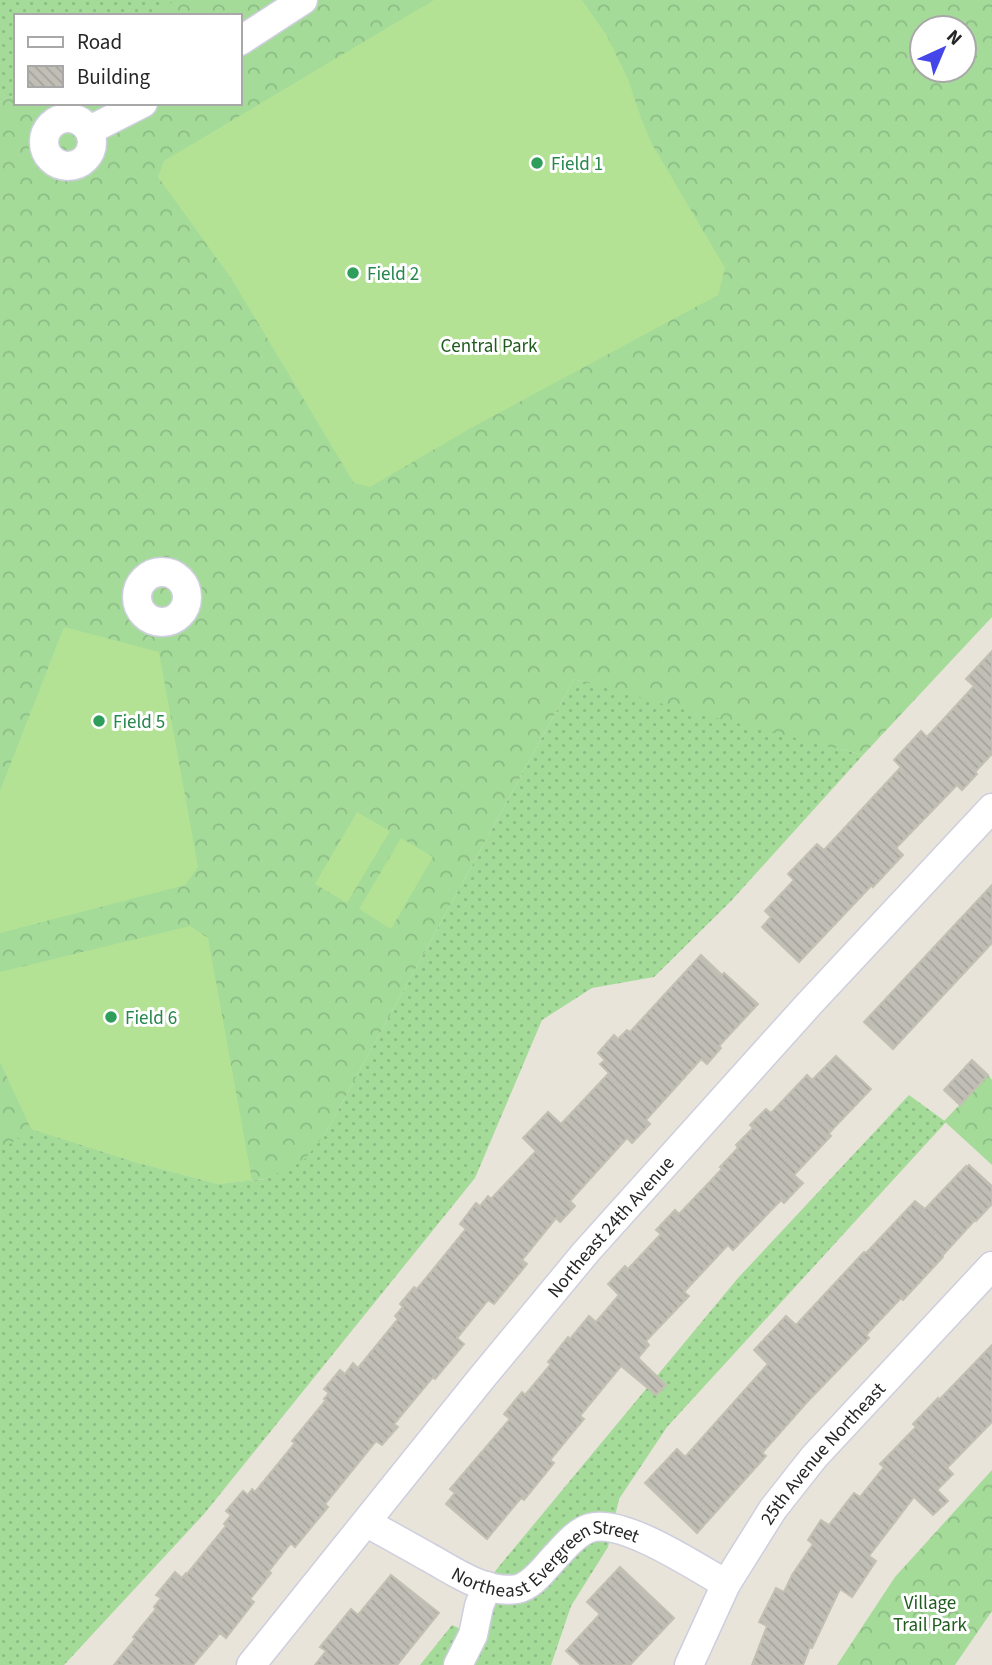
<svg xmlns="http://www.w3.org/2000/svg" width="992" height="1665" viewBox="0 0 992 1665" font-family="'Source Sans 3',sans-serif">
  <defs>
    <pattern id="grass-dots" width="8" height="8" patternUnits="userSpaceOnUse" patternTransform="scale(1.75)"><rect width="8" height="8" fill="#a4db99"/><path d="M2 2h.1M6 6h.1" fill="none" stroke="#8dbc84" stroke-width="1.8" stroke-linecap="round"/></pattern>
    <pattern id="forest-crowns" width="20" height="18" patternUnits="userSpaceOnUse" patternTransform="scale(1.75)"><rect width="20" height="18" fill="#a4db99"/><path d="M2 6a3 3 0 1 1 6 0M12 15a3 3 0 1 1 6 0" fill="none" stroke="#8dbc84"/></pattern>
    <pattern id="building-back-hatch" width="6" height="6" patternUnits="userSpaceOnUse" patternTransform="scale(1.75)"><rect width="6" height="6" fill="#c0beb5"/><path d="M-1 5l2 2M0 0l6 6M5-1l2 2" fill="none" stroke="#a5a39c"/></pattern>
  </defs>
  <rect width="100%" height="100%" fill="#e8e4d9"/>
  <g fill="url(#grass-dots)">
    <polygon points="0,0 178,0 150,16 16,16 16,94 0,102"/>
    <polygon points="574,679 863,755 731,901 654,977 592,988 542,1020 475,1178 204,1514 64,1665 0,1665 0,1062 32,1129 135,1162 218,1184 266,1179 325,1134"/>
    <polygon points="909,1095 946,1122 667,1427 619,1499 608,1547 571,1606 551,1665 420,1665 452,1625 473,1635 487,1586 496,1570 738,1278"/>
  </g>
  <g fill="url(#forest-crowns)" fill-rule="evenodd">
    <path d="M176,0H992V617L863,755L677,708L574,679L325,1134L305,1159L266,1179L218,1184L135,1162L31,1129L0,1151V102L16,94V103H240V16H149ZM922,28H964V70H922Z"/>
    <polygon points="988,1075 992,1080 992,1165 944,1121"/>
    <polygon points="992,1470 992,1611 955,1665 837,1665 895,1577"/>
  </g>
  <g fill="#b4e295">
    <polygon points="434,0 582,0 607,36 628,79 641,118 652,144 725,268 718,295 469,429 370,487 354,483 231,278 158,177 164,161"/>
    <polygon points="64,627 159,652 198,867 185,885 0,933 0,791"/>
    <polygon points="357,812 390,831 347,903 315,884"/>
    <polygon points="401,838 433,857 391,929 359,909"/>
    <polygon points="190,926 208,938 252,1180 218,1184 135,1162 31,1129 0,1062 0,972"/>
  </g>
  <g fill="url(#building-back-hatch)" stroke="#c3c0b3" stroke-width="2">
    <polygon points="992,651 992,754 975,772 977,774 962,790 957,785 896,848 903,855 873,887 872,885 799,962 762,927 771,917 765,911 794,880 788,874 817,844 824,850 901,767 894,760 921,731 927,737 974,686 966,679"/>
    <polygon points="992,885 992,943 893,1049 864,1022"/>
    <polygon points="701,955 722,975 724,973 758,1004 719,1046 721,1048 707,1064 701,1059 646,1120 650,1124 632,1143 627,1138 570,1201 575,1206 560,1222 556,1218 522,1260 527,1264 494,1304 488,1300 457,1338 464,1344 435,1379 433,1377 394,1424 398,1427 382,1445 376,1441 325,1504 328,1507 295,1547 291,1543 269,1571 271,1573 250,1599 254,1602 226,1638 220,1633 193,1665 114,1665 135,1639 133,1637 156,1609 154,1607 161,1598 156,1595 175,1572 182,1578 186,1573 187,1574 226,1526 224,1524 231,1515 226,1511 243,1491 248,1495 252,1489 255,1492 295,1443 292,1441 326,1400 324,1399 329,1393 324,1389 340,1370 345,1374 353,1363 358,1368 398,1319 395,1316 403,1307 400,1304 414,1287 417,1289 466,1229 460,1224 476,1203 480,1206 488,1196 491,1199 536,1151 523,1138 548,1112 561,1124 609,1073 600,1064 605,1060 598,1053 614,1035 618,1039 627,1030 630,1032"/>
    <polygon points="836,1056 871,1089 829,1133 831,1136 794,1175 803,1183 784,1203 781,1200 733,1250 728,1245 684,1292 689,1296 646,1341 649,1345 638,1358 666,1385 656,1395 621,1366 580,1416 584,1419 550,1460 554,1463 524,1500 521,1498 487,1539 446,1504 455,1493 450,1489 510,1419 504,1414 522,1392 525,1395 551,1364 548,1362 568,1337 570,1339 589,1316 596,1322 619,1295 608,1284 625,1266 628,1269 661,1234 656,1230 675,1210 679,1214 722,1169 720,1167 738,1148 736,1145 753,1128 750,1125 766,1109 771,1113 807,1075 812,1080"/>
    <polygon points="972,1060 988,1075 960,1105 944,1090"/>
    <polygon points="969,1165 992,1186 992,1204 976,1221 975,1220 942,1256 943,1257 903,1300 901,1298 866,1335 869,1338 808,1401 762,1453 766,1456 697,1533 645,1483 677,1449 685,1457 768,1364 754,1350 786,1316 796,1325 864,1252 866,1253 915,1201 925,1209 966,1166 967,1167"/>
    <polygon points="992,1345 992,1422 947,1468 953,1474 937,1490 948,1501 933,1515 914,1497 869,1556 876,1561 852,1597 840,1589 812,1648 810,1647 803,1665 752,1665 767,1626 759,1622 776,1588 784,1592 792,1575 813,1544 808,1540 821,1520 829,1525 854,1493 860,1497 884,1467 880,1464 916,1427 913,1424 938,1398 939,1400"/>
    <polygon points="620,1567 674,1618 630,1665 581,1665 566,1651 600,1614 587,1602"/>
    <polygon points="391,1575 439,1613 397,1665 315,1665 326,1651 320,1647 351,1609 358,1615"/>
  </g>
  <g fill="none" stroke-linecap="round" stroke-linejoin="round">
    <g stroke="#cecedf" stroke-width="31">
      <g id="minor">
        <polyline points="240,41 303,0"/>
        <circle cx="68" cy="142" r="24"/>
        <polyline points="90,130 143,103"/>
        <circle cx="162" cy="597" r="25"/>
        <path id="s1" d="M367,1523C387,1534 407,1545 428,1557C454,1571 485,1594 517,1589C533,1586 546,1566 557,1555C566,1545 577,1532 590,1528C623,1518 696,1567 726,1584"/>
        <path id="s2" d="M251,1665L480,1380L586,1252L809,1004L992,808"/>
        <polyline points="458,1665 473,1635 479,1606 487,1586"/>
        <path id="s3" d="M689,1665L726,1584L773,1509L814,1457L992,1266"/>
      </g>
    </g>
    <use href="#minor" stroke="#fff" stroke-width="28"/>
  </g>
  <g fill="#2e9e5b" stroke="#fff" stroke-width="2.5">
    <circle cx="537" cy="163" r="7"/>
    <circle cx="353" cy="273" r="7"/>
    <circle cx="99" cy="721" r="7"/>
    <circle cx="111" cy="1017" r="7"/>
  </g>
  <g text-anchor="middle" stroke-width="6" stroke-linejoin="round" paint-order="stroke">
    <g font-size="19" fill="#27864d" stroke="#fff" text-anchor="start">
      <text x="551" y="170">Field 1</text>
      <text x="367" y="280">Field 2</text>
      <text x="113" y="728">Field 5</text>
      <text x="125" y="1024">Field 6</text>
    </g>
    <g font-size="19" fill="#205c1e" stroke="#fff">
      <text x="489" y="352">Central Park</text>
      <text x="930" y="1609">Village<tspan x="930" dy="22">Trail Park</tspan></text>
    </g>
    <g font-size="19" fill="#262626" stroke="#fff">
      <text dy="7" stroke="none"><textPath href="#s2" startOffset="567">Northeast 24th Avenue</textPath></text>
      <text dy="7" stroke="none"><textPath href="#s3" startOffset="252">25th Avenue Northeast</textPath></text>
      <text dy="7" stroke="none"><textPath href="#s1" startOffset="206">Northeast Evergreen Street</textPath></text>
    </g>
  </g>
  <rect x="14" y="14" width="228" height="91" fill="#ffffff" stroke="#a8a8a8" stroke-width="2"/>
  <rect x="28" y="37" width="35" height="10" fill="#ffffff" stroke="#a8a8a8" stroke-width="2"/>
  <text x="77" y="49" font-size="21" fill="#262626">Road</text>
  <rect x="28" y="66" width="35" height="21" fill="url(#building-back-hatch)" stroke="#a8a8a8" stroke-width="2"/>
  <text x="77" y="84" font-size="21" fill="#262626">Building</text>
  <g transform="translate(943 49) rotate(44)"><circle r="33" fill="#ffffff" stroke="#a8a8a8" stroke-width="2"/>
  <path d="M0-5L12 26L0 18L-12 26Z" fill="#4446ea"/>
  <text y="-10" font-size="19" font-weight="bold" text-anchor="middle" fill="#262626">N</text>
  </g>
</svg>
